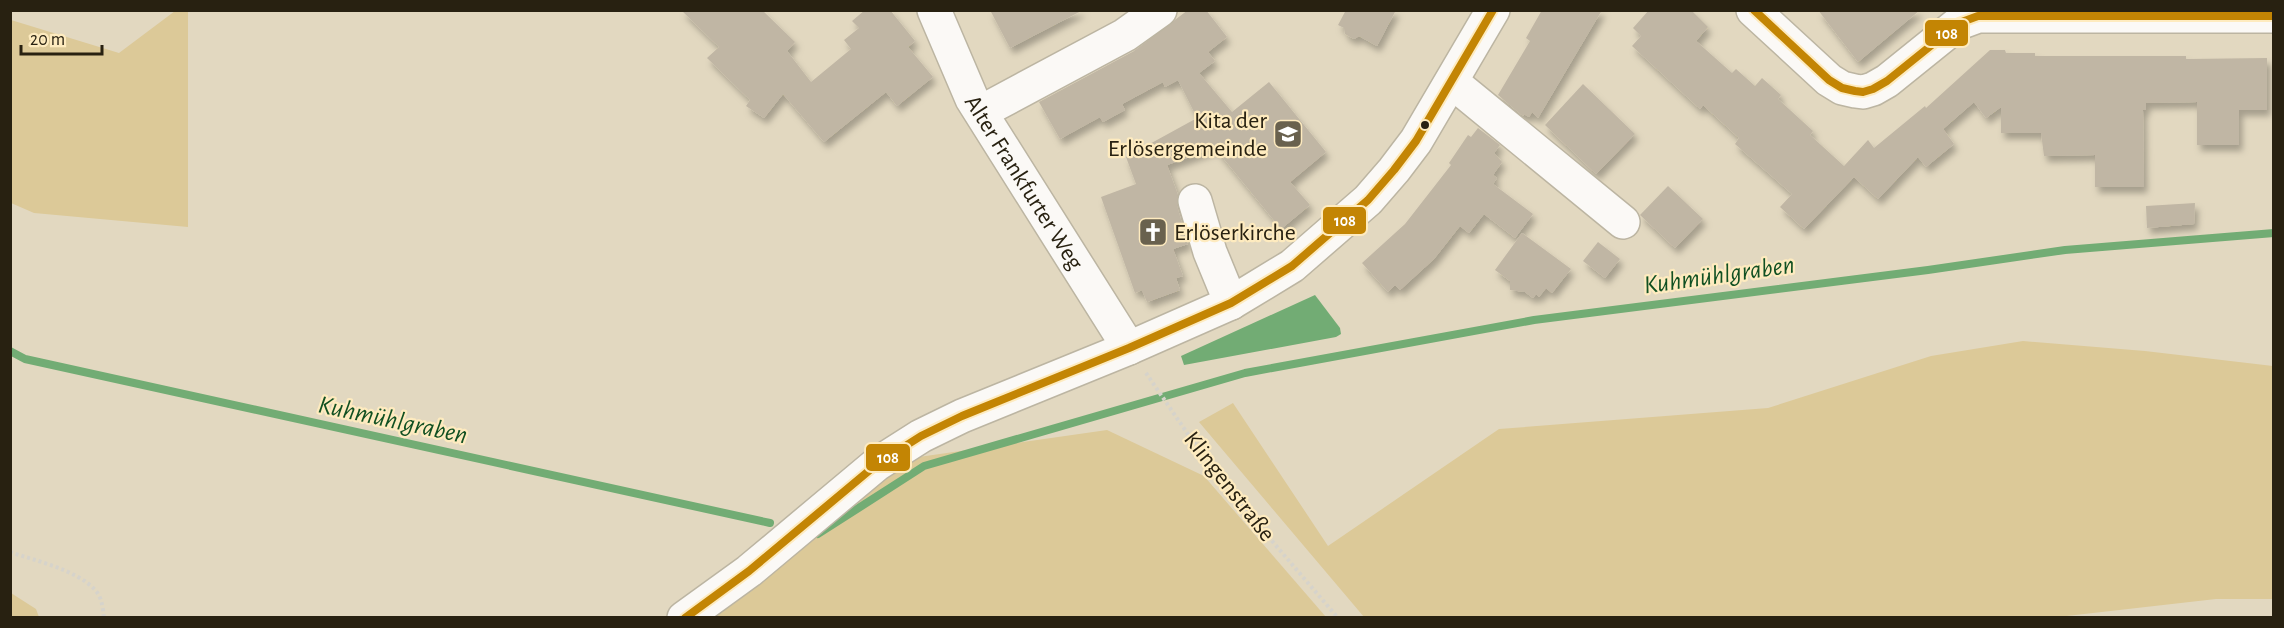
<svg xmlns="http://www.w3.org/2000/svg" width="2284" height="628" viewBox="0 0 2284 628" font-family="'Alegreya Sans',sans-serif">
  <defs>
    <filter id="shadow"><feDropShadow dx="3.5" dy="6" stdDeviation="3" flood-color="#0004"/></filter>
  </defs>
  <rect width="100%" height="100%" fill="#e2d8c0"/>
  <g fill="#dcc998">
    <polygon points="175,11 188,11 188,227 34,213 11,203 11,20 119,53"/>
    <polygon points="2023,341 2145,351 2273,366 2273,599 2216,599 2049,618 1364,617 1199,422 1233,403 1328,546 1499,429 1768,408 1931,356"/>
    <polygon points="1107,430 1204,476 1326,617 699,618 898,460"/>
    <polygon points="11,593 36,609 39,617 11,617"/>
  </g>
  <polygon fill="#72ac74" points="1315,295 1340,328 1341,334 1336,337 1184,365 1181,356"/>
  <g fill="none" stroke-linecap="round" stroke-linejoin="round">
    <g stroke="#72ac74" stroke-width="8">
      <polyline points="10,351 25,359 770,523"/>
      <polyline points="818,534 924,466 1245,373 1534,320 1928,270 2065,250 2274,233"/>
    </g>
  </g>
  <g fill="#c0b6a4" filter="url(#shadow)">
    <polygon points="681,10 762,10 795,42 787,51 811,82 851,49 844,40 859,28 852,21 865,10 890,10 915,41 908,47 933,77 897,106 886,92 824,142 783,94 764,118 746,106 750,100 707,58 719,47"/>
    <polygon points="990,10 1083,10 1010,48"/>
    <polygon points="1188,10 1206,10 1227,37 1208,52 1215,61 1199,73 1232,112 1269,82 1326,152 1290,182 1310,205 1281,229 1215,148 1167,165 1178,195 1177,206 1188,244 1173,249 1183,276 1176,278 1180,290 1147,302 1142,290 1135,293 1101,197 1136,184 1126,157 1197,118 1178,80 1165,87 1163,82 1122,104 1125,110 1103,122 1100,117 1060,139 1039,102 1134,51"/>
    <polygon points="1346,10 1396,10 1377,46 1359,36 1354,39 1345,34 1344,28 1338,25"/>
    <polygon points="1542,10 1602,10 1538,118 1532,112 1529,117 1524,114 1523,116 1498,95 1530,41 1526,38"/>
    <polygon points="1649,10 1691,10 1708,27 1696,41 1732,73 1736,69 1755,86 1762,78 1781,95 1778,99 1813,131 1810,135 1844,166 1868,140 1874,148 1925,106 1926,108 1990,50 2005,50 2006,53 2035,53 2035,56 2186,56 2186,59 2267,58 2267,110 2239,110 2239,145 2197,145 2197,102 2146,103 2146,110 2143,110 2144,187 2095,187 2095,155 2044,156 2041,133 2001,133 2001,107 1986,118 1974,102 1943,129 1954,144 1926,167 1918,157 1878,199 1854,177 1804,229 1780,207 1792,194 1735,144 1739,138 1703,105 1700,109 1632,46 1641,36 1633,28"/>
    <polygon points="1818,10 1920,10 1858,62"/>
    <polygon points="1583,84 1635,134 1596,174 1545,125"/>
    <polygon points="1478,128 1500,145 1494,153 1502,162 1493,175 1497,178 1493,184 1533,214 1515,238 1484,214 1469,233 1460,226 1434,259 1400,290 1395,285 1388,292 1362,263 1405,224 1451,165 1449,163 1468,135 1471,137"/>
    <polygon points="1668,186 1703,219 1675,248 1640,215"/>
    <polygon points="2195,203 2194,224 2147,228 2146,206"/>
    <polygon points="1522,233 1571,269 1552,293 1546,288 1539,297 1536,294 1533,298 1525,292 1510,290 1510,281 1495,270"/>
    <polygon points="1598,242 1620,259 1605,278 1583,261"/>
  </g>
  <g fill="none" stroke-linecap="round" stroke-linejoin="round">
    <g stroke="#bcb5a2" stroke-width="36">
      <g id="minor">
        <path id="s1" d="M934,10L972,99L1129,348"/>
        <polyline points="1753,10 1829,80 1842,88 1855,91 1863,92 1873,89 1887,81 1959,23 1978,16 2274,16"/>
        <polyline points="1452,82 1623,222"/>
        <polyline points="981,112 1125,35 1160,10"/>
        <polyline points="1195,201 1210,252 1231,303"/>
        <polyline points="684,618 749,571 877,464 921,436 962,416 1129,348 1231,303 1292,266 1368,200 1394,170 1416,141 1493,10"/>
      </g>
    </g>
    <g stroke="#d6d3cb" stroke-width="4" stroke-dasharray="3 3" stroke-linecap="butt">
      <polyline points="1146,373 1218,478 1338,618"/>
      <path d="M10,552C36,561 78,570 96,591C102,598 103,609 104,618"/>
    </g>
    <use href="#minor" stroke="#fbf9f6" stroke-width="33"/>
    <g stroke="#feebbf" stroke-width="12">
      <g id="bus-1">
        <polyline points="1754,10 1829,80 1842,88 1855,91 1863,92 1873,89 1887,81 1959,23 1978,16 2274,16"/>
        <polyline points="685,618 749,571 877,464 921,436 962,416 1129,348 1231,303 1292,266 1368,200 1394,170 1416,141 1493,10"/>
      </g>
    </g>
    <use href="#bus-1" stroke="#c38504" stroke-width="8"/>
  </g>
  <defs>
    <g id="school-square" transform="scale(1.5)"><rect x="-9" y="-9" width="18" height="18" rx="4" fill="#69614e" stroke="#feebbf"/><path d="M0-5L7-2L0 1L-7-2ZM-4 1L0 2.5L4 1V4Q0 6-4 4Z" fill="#fff"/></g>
    <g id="church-square" transform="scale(1.5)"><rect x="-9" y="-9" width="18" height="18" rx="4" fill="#69614e" stroke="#feebbf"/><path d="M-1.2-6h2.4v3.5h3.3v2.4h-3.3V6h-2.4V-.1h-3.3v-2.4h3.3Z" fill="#fff"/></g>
  </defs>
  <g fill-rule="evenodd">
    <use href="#school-square" x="1288" y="134"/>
    <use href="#church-square" x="1153" y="232"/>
  </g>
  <circle fill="#282111" stroke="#feebbf" stroke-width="2" cx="1425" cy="125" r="5"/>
  <g text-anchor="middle" stroke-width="4.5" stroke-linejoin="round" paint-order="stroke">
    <g font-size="24" fill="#282111" stroke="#feebbf" text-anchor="end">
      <text x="1267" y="128">Kita der<tspan x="1267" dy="28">Erlösergemeinde</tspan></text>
      <text x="1174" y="240" text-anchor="start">Erlöserkirche</text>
    </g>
    <g font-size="24" fill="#282111" stroke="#feebbf">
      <text dy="8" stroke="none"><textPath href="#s1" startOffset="195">Alter Frankfurter Weg</textPath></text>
      <text transform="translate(1230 486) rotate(52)" y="8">Klingenstraße</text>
    </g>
    <g font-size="26" font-style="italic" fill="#115022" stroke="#feebbf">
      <text transform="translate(1719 274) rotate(-8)" y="9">Kuhmühlgraben</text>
      <text transform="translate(393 419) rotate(12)" y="9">Kuhmühlgraben</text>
    </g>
  </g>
  <g stroke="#feebbf" stroke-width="2">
    <rect x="1924" y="19" width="45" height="28" rx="6" fill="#c38504"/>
    <rect x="1322" y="206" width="45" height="29" rx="6" fill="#c38504"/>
    <rect x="865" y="443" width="46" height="29" rx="6" fill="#c38504"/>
  </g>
  <g font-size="16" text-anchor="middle" font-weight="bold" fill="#fff">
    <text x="1947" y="39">108</text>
    <text x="1345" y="226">108</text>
    <text x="888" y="463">108</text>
  </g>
  <rect width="2284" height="628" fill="none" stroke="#282111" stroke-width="24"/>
  <path d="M21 45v9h81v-9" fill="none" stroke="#282111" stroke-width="3"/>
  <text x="30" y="45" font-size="18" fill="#282111" stroke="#feebbf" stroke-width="4.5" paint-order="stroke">20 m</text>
</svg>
